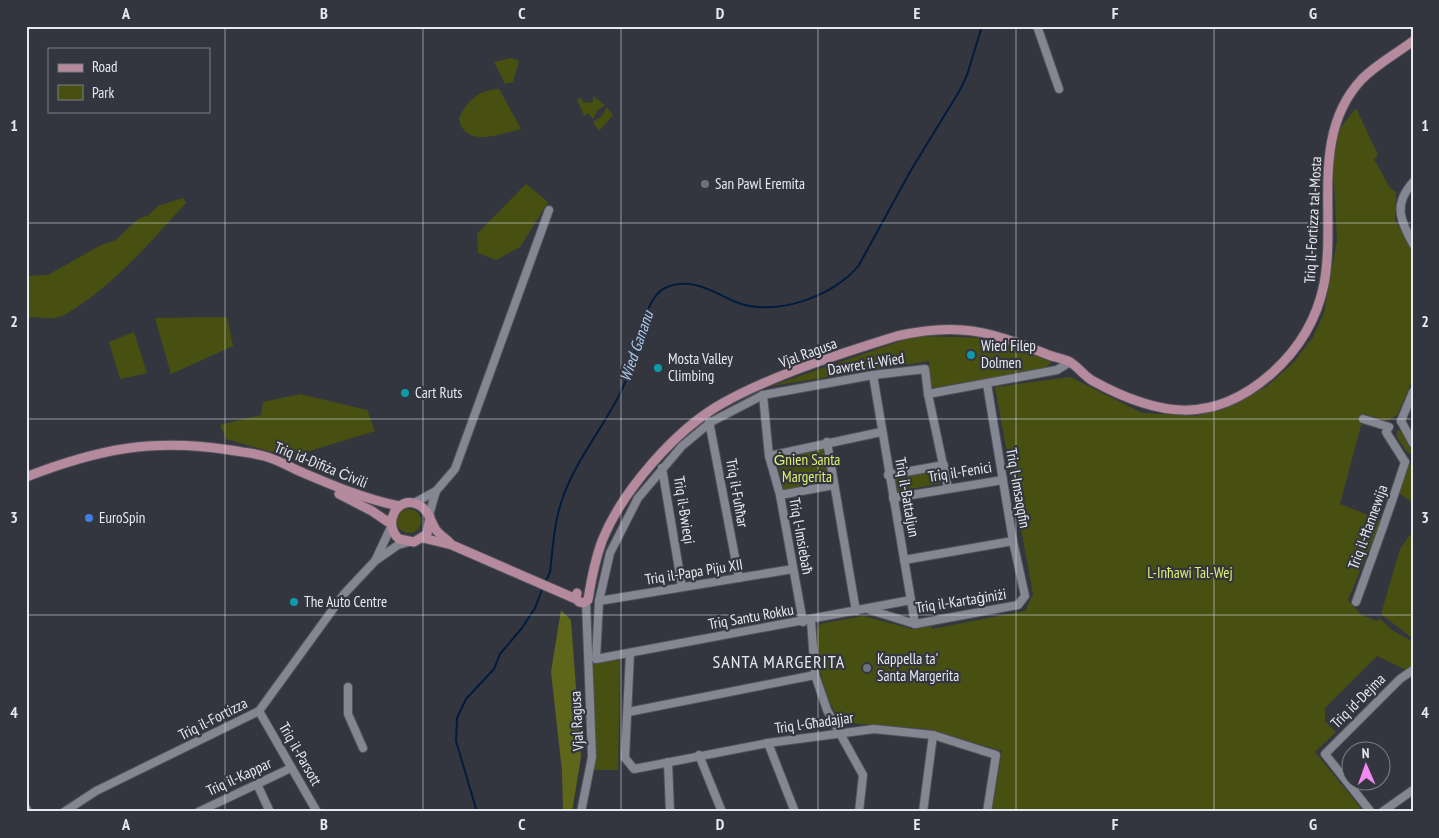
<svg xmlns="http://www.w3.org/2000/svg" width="1439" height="838" viewBox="0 0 1439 838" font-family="'PT Sans Narrow',sans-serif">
  <rect width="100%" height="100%" fill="#34363f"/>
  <g fill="#485011">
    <polygon points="511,58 519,61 513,82 505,84 494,62"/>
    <path d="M499,89L521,129C502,134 464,149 459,118C468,100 478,90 499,89Z"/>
    <polygon points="593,96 605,105 597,111 593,119 588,113 584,116 577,99 582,98 583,103 593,102"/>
    <polygon points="607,107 613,115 599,131 593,122 602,116"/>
    <polygon points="1356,108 1378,155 1374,159 1390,188 1396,192 1395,220 1413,250 1413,379 1397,415 1387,421 1364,414 1340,504 1381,520 1348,600 1361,615 1377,621 1380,619 1392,630 1413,642 1413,666 1406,670 1377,656 1325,708 1325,721 1336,732 1315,752 1364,812 992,812 1002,751 929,729 849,723 837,716 828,699 820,672 817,632 820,624 863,616 912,629 932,626 932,629 1025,611 1033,594 995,387 1070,377 1142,413 1197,416 1228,407 1266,387 1294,362 1313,337 1324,313 1337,240 1333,163 1339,130"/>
    <polygon points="526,184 548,202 520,247 496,260 478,253 477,234"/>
    <path d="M183,198L186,203C148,244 113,287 64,315C51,322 38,314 26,319V276L48,275L101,245L116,240L138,219L149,215L158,206Z"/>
    <polygon points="227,317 233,346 171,374 155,318"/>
    <polygon points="134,332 147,373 120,379 109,342"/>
    <polygon points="915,336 989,338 1052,362 1044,369 931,388 929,361 771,386"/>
    <polygon points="300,394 367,410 375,431 290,457 226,439 220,425 261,415 263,402"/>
    <polygon points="1397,430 1403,432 1413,448 1413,454 1407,452 1397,437"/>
    <polygon points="823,448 829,482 783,490 777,457"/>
    <path d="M1413,463V503L1399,493C1402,482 1402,469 1413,463Z"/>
    <polygon points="938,471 941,483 896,492 893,479"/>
    <circle cx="409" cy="521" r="12"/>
    <polygon points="1413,531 1413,637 1412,638 1381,614 1400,549"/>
    <polygon points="620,660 618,770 593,770 596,747 591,664"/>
  </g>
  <polygon fill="#5d6619" points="561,610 571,620 581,757 572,812 563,812 562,771 551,672"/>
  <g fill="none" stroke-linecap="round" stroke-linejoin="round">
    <g stroke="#001c3e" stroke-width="2">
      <path d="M545,583L550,572C553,547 554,521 563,497C579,452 614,416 630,370C637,349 644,298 665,288C691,276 713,292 736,302C774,318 835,296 859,265L911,170L960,90L967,75L982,26"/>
      <polyline points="477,812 456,741 457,718 466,699 494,669 500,654 522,628 535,608 543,587"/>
    </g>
    <g stroke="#51525a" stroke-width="10">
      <g id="minor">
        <polyline points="1037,26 1059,89"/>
        <path d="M1413,182C1393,205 1400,219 1413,244"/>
        <polyline points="873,375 915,624"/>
        <polyline points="928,394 948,488"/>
        <polyline points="763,395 769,456 780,495 803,622"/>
        <polyline points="1363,419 1389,427 1386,432 1405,462"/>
        <polyline points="709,421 739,578"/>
        <polyline points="1401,421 1413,392"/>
        <polyline points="1401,421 1413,443"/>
        <polyline points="827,442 856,611"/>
        <polyline points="769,456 881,432"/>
        <polyline points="662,468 682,587"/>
        <polyline points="888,475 944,465"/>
        <polyline points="780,495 834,485"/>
        <polyline points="893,498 1003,480"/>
        <polyline points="414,503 436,491"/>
        <polyline points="429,515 436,491 455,469 549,210"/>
        <polyline points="376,559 391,527"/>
        <polyline points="904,560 1013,541"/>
        <polyline points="911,600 596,659 599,601 610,553 638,498 682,446 711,422 763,395 873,375 925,369 928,394 1057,370 1070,362"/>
        <polyline points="599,601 793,569"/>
        <path d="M1356,602C1373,555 1390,509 1405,462"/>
        <polyline points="870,610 915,624 1018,605 1025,596 1013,541 987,384"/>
        <polyline points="811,621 815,675 827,710 863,775 859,812"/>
        <polyline points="630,653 625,758 634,769 768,743 874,729 933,735 996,755 987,812"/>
        <polyline points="348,687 348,714 363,748"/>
        <polyline points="259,711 317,812"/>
        <polyline points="628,712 815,675"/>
        <polyline points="768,743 795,812"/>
        <polyline points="699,755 722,812"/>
        <polyline points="668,762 670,812"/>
        <polyline points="257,784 270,812"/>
        <polyline points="26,808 28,812"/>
        <polyline points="64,812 96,791 259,711 344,594 375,561 398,545 409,542"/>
        <polyline points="198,812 291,768"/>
        <polyline points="581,812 592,757 586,601"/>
        <polyline points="923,812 933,735"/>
        <polyline points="1371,812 1325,754 1400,679 1413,670"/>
        <polyline points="1382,812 1413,790"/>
      </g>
    </g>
    <g stroke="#51525a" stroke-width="11">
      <g id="major">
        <path d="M26,477C98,449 153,438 230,450C241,452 253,453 264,456C276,459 288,466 299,471C332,485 364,499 399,506"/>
        <polyline points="339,494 372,511 391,524"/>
        <path d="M430,517L427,534L414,542L399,539C382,524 397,494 419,505C429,510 430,521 436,530C440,535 446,539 450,543"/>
        <polyline points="423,538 452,545 576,599"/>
        <path d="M577,593L576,597L579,602L583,603L588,600C591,581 595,560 602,541C622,491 676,429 723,403C773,375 842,353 897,336C957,322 991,331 1046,354C1053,357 1061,358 1068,361C1078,366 1084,376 1093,381C1157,416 1212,426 1271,374C1298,350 1317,319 1324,284C1337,216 1309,135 1362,79C1377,64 1396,54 1413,41"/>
      </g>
    </g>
    <use href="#minor" stroke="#848691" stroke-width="8"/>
    <use href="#major" stroke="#b58a9d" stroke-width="9"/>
  </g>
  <path fill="none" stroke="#e7e9ef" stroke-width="1" stroke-opacity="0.55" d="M225,26V812M423,26V812M621,26V812M818,26V812M1016,26V812M1214,26V812M26,223H1413M26,419H1413M26,615H1413"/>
  <g fill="#6b7280" stroke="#34363f" stroke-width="2">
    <circle cx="705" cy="184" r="5"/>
    <circle cx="867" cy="668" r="5"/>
  </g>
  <g fill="#0f9aa8" stroke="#34363f" stroke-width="2">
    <circle cx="971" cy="355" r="5"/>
    <circle cx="658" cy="368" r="5"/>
    <circle cx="405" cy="393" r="5"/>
    <circle cx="294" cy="602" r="5"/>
  </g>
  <circle fill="#3f7fe0" stroke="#34363f" stroke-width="2" cx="89" cy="518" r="5"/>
  <g text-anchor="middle" stroke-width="4.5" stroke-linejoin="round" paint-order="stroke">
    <g font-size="15" fill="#e7e9ef" stroke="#34363f" text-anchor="start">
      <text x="715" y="189">San Pawl Eremita</text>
      <text x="981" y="351">Wied Filep<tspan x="981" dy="17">Dolmen</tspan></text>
      <text x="668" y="364">Mosta Valley<tspan x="668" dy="17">Climbing</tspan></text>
      <text x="415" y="398">Cart Ruts</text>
      <text x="99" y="523">EuroSpin</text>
      <text x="304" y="607">The Auto Centre</text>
      <text x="877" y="664">Kappella ta'<tspan x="877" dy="17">Santa Margerita</tspan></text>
    </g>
    <g font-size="15" fill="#e7e9ef" stroke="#34363f">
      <text transform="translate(1313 220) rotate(-87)" y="5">Triq il-Fortizza tal-Mosta</text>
      <text transform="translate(808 353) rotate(-20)" y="5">Vjal Ragusa</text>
      <text transform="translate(866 364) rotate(-9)" y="5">Dawret il-Wied</text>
      <text transform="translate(321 465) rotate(22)" y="5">Triq id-Difiża Ċivili</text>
      <text transform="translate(960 472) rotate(-9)" y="5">Triq il-Fenici</text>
      <text transform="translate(1018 488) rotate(80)" y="5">Triq l-Imsaqqfin</text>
      <text transform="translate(737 493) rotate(80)" y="5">Triq il-Fuħħar</text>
      <text transform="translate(907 497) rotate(80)" y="5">Triq il-Battaljun</text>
      <text transform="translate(684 510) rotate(81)" y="5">Triq il-Bwieqi</text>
      <text transform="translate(1368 527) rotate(-70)" y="5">Triq il-Ħannewija</text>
      <text transform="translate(801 536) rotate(80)" y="5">Triq l-Imsiebaħ</text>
      <text transform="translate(694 572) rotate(-9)" y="5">Triq il-Papa Piju XII</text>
      <text transform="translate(961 601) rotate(-9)" y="5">Triq il-Kartaġiniżi</text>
      <text transform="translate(751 617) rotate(-10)" y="5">Triq Santu Rokku</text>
      <text transform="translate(1358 701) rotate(-45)" y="5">Triq id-Dejma</text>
      <text transform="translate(213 719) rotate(-27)" y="5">Triq il-Fortizza</text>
      <text transform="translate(577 721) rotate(-93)" y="5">Vjal Ragusa</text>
      <text transform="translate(814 723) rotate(-8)" y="5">Triq l-Għadajjar</text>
      <text transform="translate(300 754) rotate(60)" y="5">Triq il-Parsott</text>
      <text transform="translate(239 777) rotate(-25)" y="5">Triq il-Kappar</text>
    </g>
    <g font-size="15" fill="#deef70" stroke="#34363f">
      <text x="807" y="465">Ġnien Santa<tspan x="807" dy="17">Margerita</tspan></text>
      <text x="1190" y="578">L-Inħawi Tal-Wej</text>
    </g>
    <g font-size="16" font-style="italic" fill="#abc9ee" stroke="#34363f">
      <text transform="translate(636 346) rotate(-71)" y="6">Wied Gananu</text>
    </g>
    <g font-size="18" letter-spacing="1" fill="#e7e9ef" stroke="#34363f">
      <text x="779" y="668">SANTA MARGERITA</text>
    </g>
  </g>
  <rect width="1439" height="838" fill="none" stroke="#34363f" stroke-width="55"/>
  <rect x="48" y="48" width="162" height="65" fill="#34363f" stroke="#7c7e85"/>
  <rect x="58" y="64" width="25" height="8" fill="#b58a9d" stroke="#7c7e85"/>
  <text x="92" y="72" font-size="15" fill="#e7e9ef">Road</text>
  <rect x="58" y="85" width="25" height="15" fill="#485011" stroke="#7c7e85"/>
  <text x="92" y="98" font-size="15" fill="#e7e9ef">Park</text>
  <g transform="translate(1366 766) rotate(358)"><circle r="24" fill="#34363f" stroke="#7c7e85"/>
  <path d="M0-4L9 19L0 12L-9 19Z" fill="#f28af3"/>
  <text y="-8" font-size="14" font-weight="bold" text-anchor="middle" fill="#e7e9ef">N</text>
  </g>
  <rect x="28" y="28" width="1384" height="782" fill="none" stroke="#e7e9ef" stroke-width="2"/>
  <g font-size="16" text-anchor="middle" font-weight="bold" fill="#e7e9ef">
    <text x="126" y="19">A</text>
    <text x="324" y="19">B</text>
    <text x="522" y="19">C</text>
    <text x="720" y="19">D</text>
    <text x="917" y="19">E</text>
    <text x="1115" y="19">F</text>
    <text x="1313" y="19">G</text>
    <text x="14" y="131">1</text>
    <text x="1425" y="131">1</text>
    <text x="14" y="327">2</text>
    <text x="1425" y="327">2</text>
    <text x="14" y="523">3</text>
    <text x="1425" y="523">3</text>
    <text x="14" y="718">4</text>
    <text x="1425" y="718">4</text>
    <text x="126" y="830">A</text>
    <text x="324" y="830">B</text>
    <text x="522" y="830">C</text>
    <text x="720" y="830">D</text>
    <text x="917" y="830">E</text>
    <text x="1115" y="830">F</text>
    <text x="1313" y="830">G</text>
  </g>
</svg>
